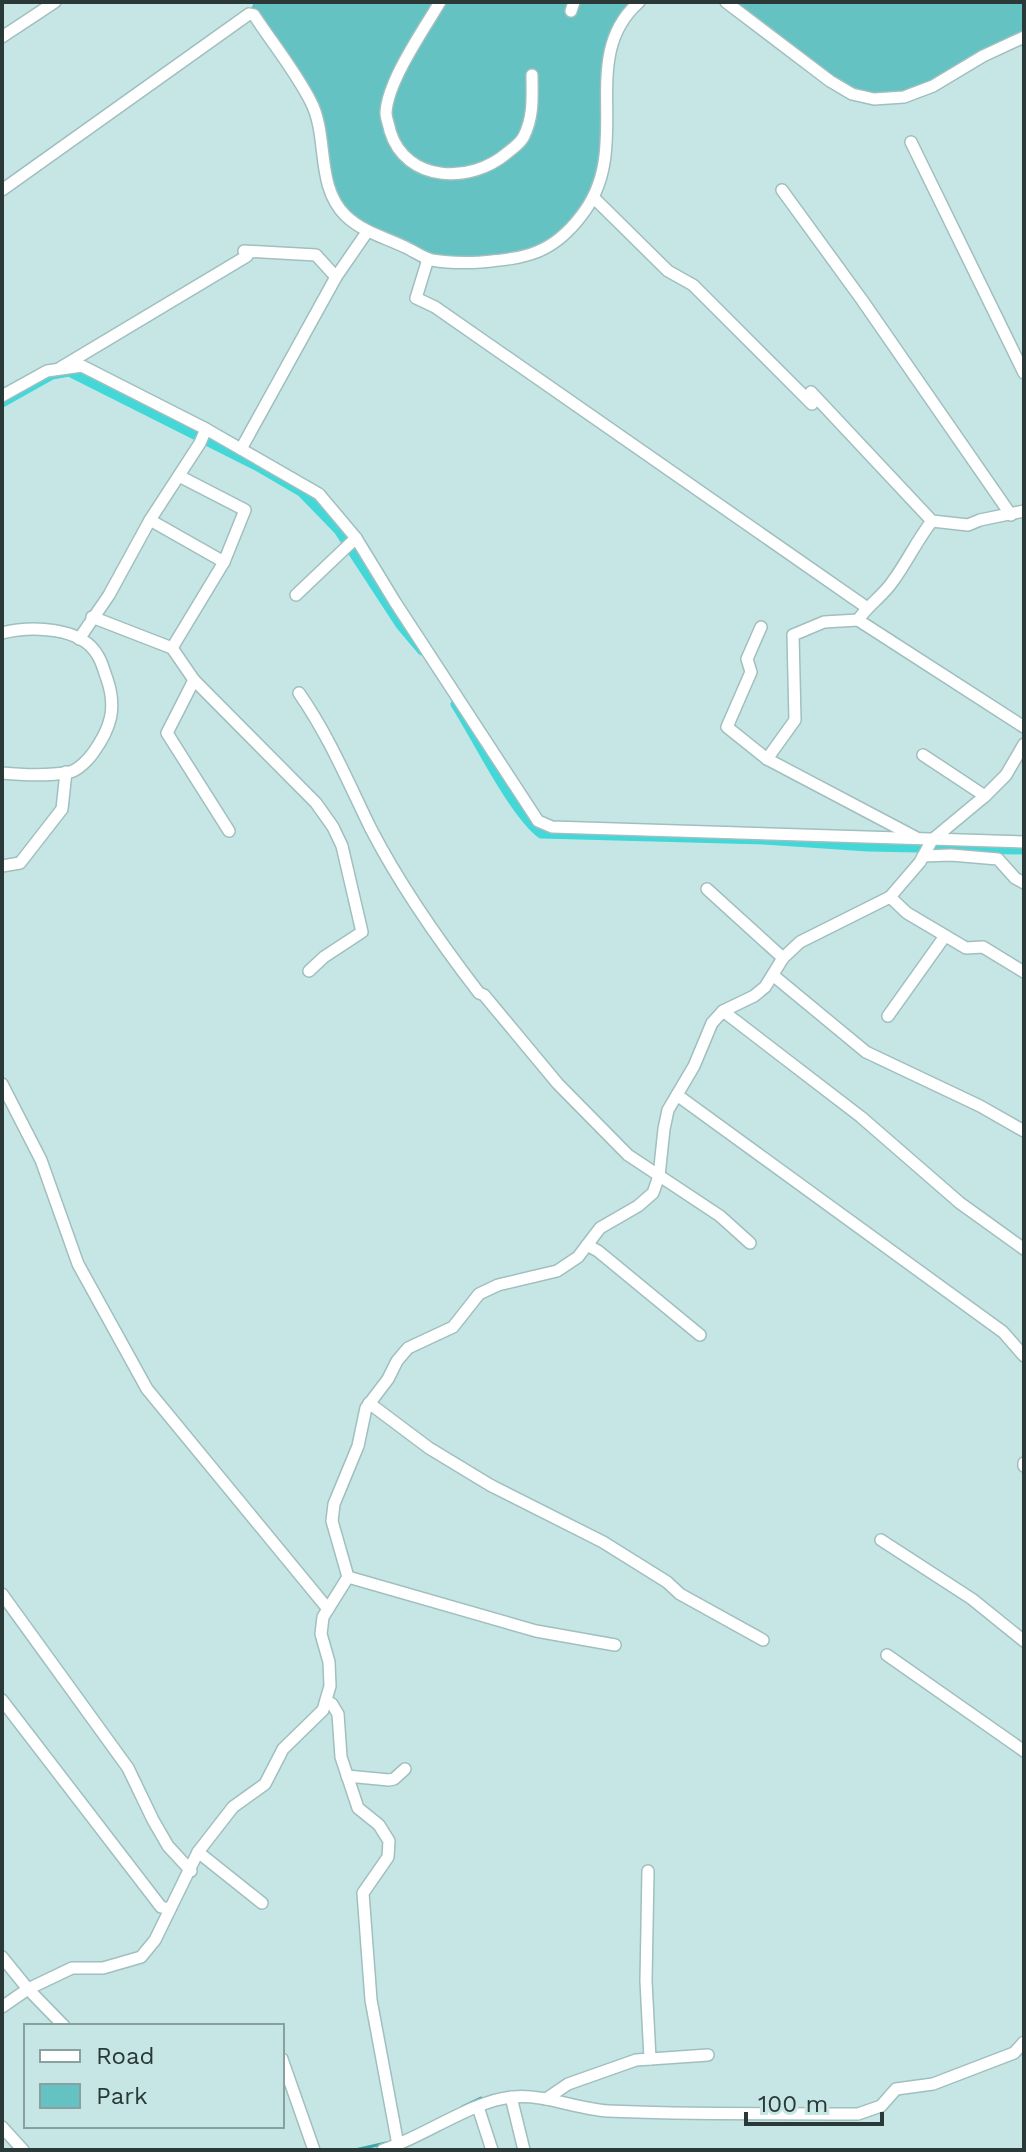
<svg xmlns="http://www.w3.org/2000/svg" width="1026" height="2152" viewBox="0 0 1026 2152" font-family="'Work Sans',sans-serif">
  <rect width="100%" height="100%" fill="#c6e6e5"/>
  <g fill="#64c2c2">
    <polygon points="254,2 639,2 615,31 609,106 595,199 543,252 456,264 367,232 333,198 311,102 249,14"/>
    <polygon points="726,2 1024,2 1024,37 904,97 852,94"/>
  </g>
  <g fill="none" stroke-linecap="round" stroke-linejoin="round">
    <g stroke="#3ca7a8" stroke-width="3">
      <polyline points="462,2107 481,2098"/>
      <polyline points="355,2150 386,2143"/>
    </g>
    <g stroke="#43d7d8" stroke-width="9">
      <polyline points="2,403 52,375 69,372 260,468 301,492 338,530 400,625 422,651"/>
      <path d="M455,704C476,737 513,813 541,834L764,840L868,847L1024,850"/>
    </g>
    <g stroke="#a0bfbe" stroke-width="14">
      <g id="minor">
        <path d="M440,2C424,29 387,82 386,113C386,118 389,125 390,131C406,183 471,184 507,153C513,148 521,143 524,136C534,116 532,96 532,75"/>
        <polyline points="726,2 830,81 852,94 874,99 904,97 933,86 983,56 1024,37"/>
        <polyline points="571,11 574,2"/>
        <polyline points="2,37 55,2"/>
        <polyline points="911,142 1024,373"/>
        <path d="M2,190L249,14L254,15C273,44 296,72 311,102C329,137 315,186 346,216C363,232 384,237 405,247C414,251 423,258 432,260C449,263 464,263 481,262C526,258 552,254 581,216C636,147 575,58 639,2"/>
        <polyline points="782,190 862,300 1011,515"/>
        <polyline points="595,199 668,271 693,285 812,404"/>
        <polyline points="428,259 416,298 435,307 866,607"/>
        <polyline points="60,368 247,256 244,251 316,255 336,277 367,232"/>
        <polyline points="811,392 932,521 968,525 980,520 1024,511"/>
        <polyline points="2,396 47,371 82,366 206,429 319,494 356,538 395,602 538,821 552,827 1024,842"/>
        <polyline points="241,449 336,277"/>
        <polyline points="150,520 224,562"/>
        <path d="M932,521C917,540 907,562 893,581C883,596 868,605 858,620L1024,727"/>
        <polyline points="296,595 356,538"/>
        <polyline points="92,617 172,648 194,680 316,803 333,827 342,846 362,932 324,957 309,971"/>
        <polyline points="761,627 747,659 751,672 727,727 767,759 915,837"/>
        <path d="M2,633C30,626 82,626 98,656C102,662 104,671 107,679C117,708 111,728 93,753C88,760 78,770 70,772C49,776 23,775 2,773"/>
        <polyline points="79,639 109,595 150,520 200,443 206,429"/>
        <polyline points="172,648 224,562 245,510 179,476"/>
        <polyline points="194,680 167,733 229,831"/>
        <path d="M299,693C329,736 348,782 371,829C401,887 439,941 479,993L484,995L558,1084L628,1155L720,1216L750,1243"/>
        <polyline points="923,755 985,796"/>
        <polyline points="767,759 795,720 793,635 824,622 858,620"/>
        <polyline points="923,856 951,855 998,859 1015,878 1024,883"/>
        <polyline points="2,866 20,863 62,809 66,772"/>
        <polyline points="707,889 783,958"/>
        <polyline points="890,897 907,913 966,948 983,947 1024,972"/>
        <polyline points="774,976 866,1052 980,1106 1024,1131"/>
        <polyline points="723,1011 861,1117 960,1203 1024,1249"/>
        <polyline points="888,1016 945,936"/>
        <polyline points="2,1084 41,1160 78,1264 147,1389 328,1609"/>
        <polyline points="677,1095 1003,1332 1024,1356"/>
        <polyline points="587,1245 598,1251 700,1335"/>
        <polyline points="369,1403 429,1448 490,1485 603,1542 667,1582 680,1594 763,1640"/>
        <polyline points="1024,1463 1024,1466"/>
        <polyline points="881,1540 972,1599 1024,1641"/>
        <polyline points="348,1577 536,1631 615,1645"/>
        <polyline points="2,1594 128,1768 153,1820 168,1846 191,1871"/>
        <polyline points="887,1655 1024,1751"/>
        <polyline points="2,1700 161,1907 170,1909"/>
        <polyline points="326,1701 332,1704 338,1714 341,1757 358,1808 379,1825 389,1841 388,1857 363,1893 371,2000 398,2145"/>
        <polyline points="347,1776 389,1780 394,1779 405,1769"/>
        <polyline points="198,1852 262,1903"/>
        <polyline points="648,1871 646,1981 650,2059"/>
        <polyline points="2,1957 28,1989 64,2026"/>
        <polyline points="2,2007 28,1989 72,1968 103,1968 141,1957 155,1940 198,1852 233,1807 265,1784 283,1749 323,1710 330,1686 329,1662 321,1634 323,1617 348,1577 332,1521 334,1504 358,1446 366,1408 388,1379 397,1361 408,1348 453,1327 479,1294 498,1285 557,1271 578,1257 600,1228 638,1206 653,1193 659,1176 664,1129 668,1110 694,1066 712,1023 723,1011 754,996 765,987 783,958 800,942 890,897 920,862 932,840 985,796 1006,775 1024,744"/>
        <polyline points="282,2059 314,2150"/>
        <polyline points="511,2097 524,2150"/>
        <polyline points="546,2099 568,2084 636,2060 708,2055"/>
        <polyline points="478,2107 492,2150"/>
        <polyline points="2,2127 23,2150"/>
        <path d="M383,2150C421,2138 476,2099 513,2097C545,2094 576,2109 608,2111C691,2115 775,2113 858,2114L881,2106L896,2089L933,2084L1014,2053L1024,2042"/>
      </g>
    </g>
    <use href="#minor" stroke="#fff" stroke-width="11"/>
  </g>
  <rect width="1026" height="2152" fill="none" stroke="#2b3838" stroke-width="8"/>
  <rect x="24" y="2024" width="260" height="104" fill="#c6e6e5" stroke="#88a0a0" stroke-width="2"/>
  <rect x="40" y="2050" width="40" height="12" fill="#ffffff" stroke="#88a0a0" stroke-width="2"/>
  <text x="96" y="2064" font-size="24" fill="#2b3838">Road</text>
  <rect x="40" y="2084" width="40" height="24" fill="#64c2c2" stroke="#88a0a0" stroke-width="2"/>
  <text x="96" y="2104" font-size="24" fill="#2b3838">Park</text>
  <path d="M746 2112v12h136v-12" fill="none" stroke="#2b3838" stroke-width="4"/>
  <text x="758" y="2112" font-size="24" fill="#2b3838" stroke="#c6e6e5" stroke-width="6" paint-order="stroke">100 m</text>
</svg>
